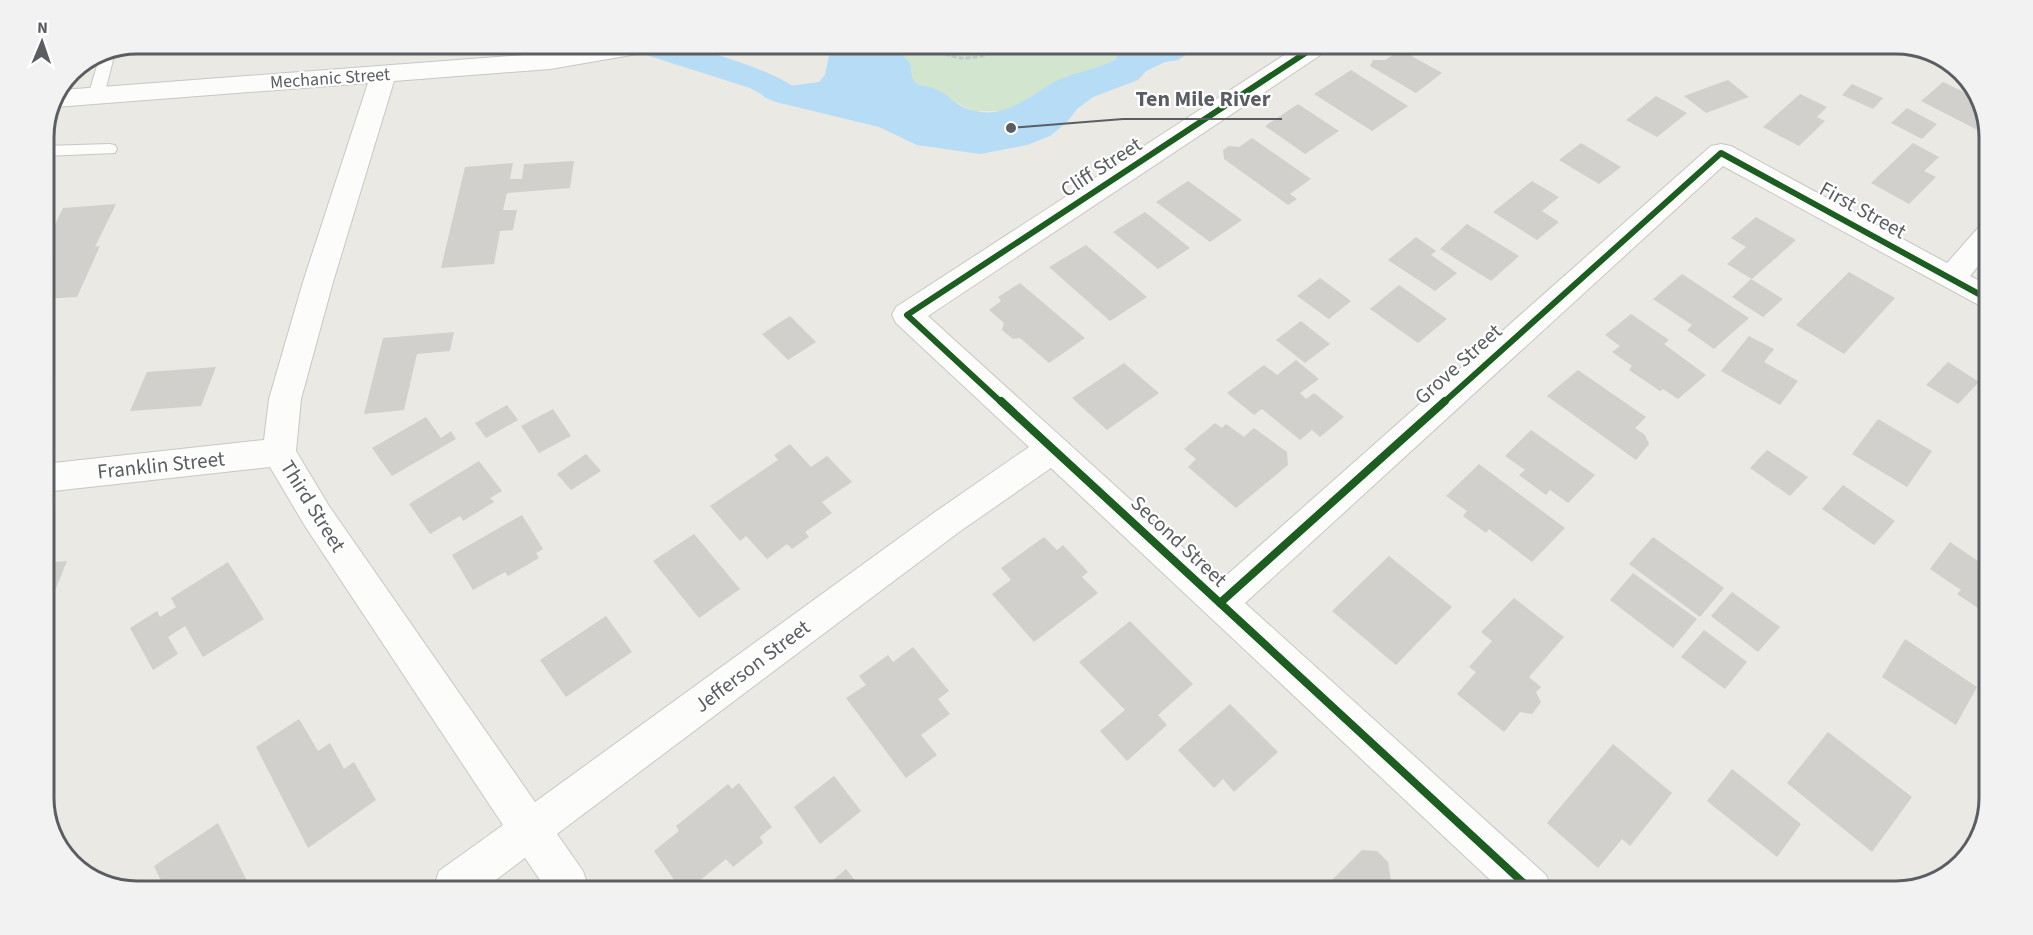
<svg xmlns="http://www.w3.org/2000/svg" width="2033" height="935" viewBox="0 0 2033 935" font-family="'Source Sans 3',sans-serif">
  <rect width="100%" height="100%" fill="#eae9e4"/>
  <polygon fill="#d2e6cf" points="895,47 1120,47 1115,60 1104,65 1034,94 1016,107 1003,111 975,111 964,107 938,91 914,83 910,76 910,71"/>
  <path fill="#b6dcf6" d="M831,46L895,47L910,63C913,91 915,81 938,90C948,95 955,104 965,108C1005,123 1027,96 1058,80C1077,72 1097,69 1115,60L1120,47L1196,48L1178,60L1165,62L1146,71L1138,80L1093,97L1077,109L1066,123L1050,136L1027,145L980,154L917,145L879,127L776,102L766,98L735,73L765,75L789,86L819,82L825,75Z"/>
  <g fill="none" stroke-linecap="round" stroke-linejoin="round">
    <path fill="#b6dcf6" fill-rule="evenodd" d="M636,46C650,45 668,44 682,46C705,49 790,76 801,94L796,101L785,104L774,101L750,88L640,53Z"/>
  </g>
  <g fill="#d1d0cd">
    <polygon points="1401,50 1442,73 1416,93 1370,66 1373,60 1385,60"/>
    <polygon points="1351,70 1408,106 1372,131 1314,94"/>
    <polygon points="1728,80 1749,97 1706,113 1684,96"/>
    <polygon points="1968,80 1974,85 1989,136 1921,101 1943,82 1968,94 1972,91 1962,86"/>
    <polygon points="1852,84 1883,98 1873,109 1842,95"/>
    <polygon points="1800,94 1827,107 1817,117 1825,121 1799,146 1763,127"/>
    <polygon points="1656,96 1687,113 1657,137 1626,120"/>
    <polygon points="1298,104 1339,131 1305,154 1265,126"/>
    <polygon points="1907,108 1937,124 1922,139 1891,123"/>
    <polygon points="1252,138 1311,179 1290,194 1297,199 1288,205 1224,159 1223,150 1229,146 1239,147"/>
    <polygon points="1581,143 1621,167 1599,184 1559,160"/>
    <polygon points="1913,143 1939,157 1924,171 1936,177 1909,204 1871,183"/>
    <polygon points="574,161 570,188 507,193 503,210 517,210 513,230 500,231 494,264 441,268 465,167 513,163 510,179 522,179 524,164"/>
    <polygon points="1188,181 1242,220 1210,242 1156,202"/>
    <polygon points="1532,181 1559,197 1542,211 1559,222 1537,240 1493,212"/>
    <polygon points="116,204 95,247 100,246 77,297 44,299 44,247 63,208"/>
    <polygon points="1145,212 1190,248 1158,269 1113,232"/>
    <polygon points="1756,217 1796,240 1752,279 1727,264 1746,247 1731,238"/>
    <polygon points="1467,224 1519,256 1491,281 1440,249"/>
    <polygon points="1416,237 1436,251 1431,255 1457,273 1435,291 1388,260"/>
    <polygon points="1086,245 1147,297 1110,321 1049,267"/>
    <polygon points="1849,272 1895,298 1844,354 1796,325"/>
    <polygon points="1682,274 1749,318 1714,349 1687,330 1692,325 1653,299"/>
    <polygon points="1320,278 1351,301 1329,319 1297,296"/>
    <polygon points="1751,279 1783,299 1763,317 1732,297"/>
    <polygon points="1020,283 1085,338 1049,363 1020,338 1013,339 1002,330 1004,323 989,310 1001,301 998,297"/>
    <polygon points="1399,285 1447,319 1418,343 1370,309"/>
    <polygon points="1631,314 1669,340 1664,344 1706,375 1678,399 1663,389 1660,391 1629,370 1632,366 1612,352 1620,346 1605,335"/>
    <polygon points="790,316 816,342 788,360 762,334"/>
    <polygon points="1301,321 1330,344 1305,363 1276,340"/>
    <polygon points="454,332 450,351 417,354 404,410 364,414 383,338"/>
    <polygon points="1749,336 1774,349 1764,362 1798,381 1780,405 1721,371"/>
    <polygon points="1296,360 1319,379 1300,393 1306,399 1314,393 1344,417 1320,437 1312,430 1300,440 1262,409 1254,415 1227,393 1264,365 1277,375"/>
    <polygon points="1948,362 1979,382 1958,404 1926,385"/>
    <polygon points="1124,363 1159,393 1107,430 1072,398"/>
    <polygon points="216,367 201,406 130,411 147,372"/>
    <polygon points="1578,370 1646,417 1635,428 1645,435 1649,444 1636,460 1547,396"/>
    <polygon points="507,405 518,420 486,438 475,423"/>
    <polygon points="553,409 571,436 539,453 521,426"/>
    <polygon points="426,417 441,438 451,431 456,439 392,476 372,448"/>
    <polygon points="1878,419 1932,451 1907,487 1852,454"/>
    <polygon points="1215,423 1222,428 1226,424 1244,437 1254,428 1287,452 1288,465 1236,508 1188,467 1196,459 1184,449"/>
    <polygon points="1531,430 1595,475 1568,503 1550,490 1546,495 1519,475 1525,470 1505,456"/>
    <polygon points="790,444 811,467 827,456 852,482 822,502 832,513 805,532 809,537 792,549 787,544 767,559 746,536 740,541 710,506 778,460 774,455"/>
    <polygon points="1767,450 1808,477 1790,496 1750,468"/>
    <polygon points="586,454 601,471 571,490 557,474"/>
    <polygon points="479,461 502,491 490,498 494,502 463,521 460,516 430,534 409,504"/>
    <polygon points="1479,464 1565,528 1532,562 1489,529 1486,533 1463,516 1467,511 1446,496"/>
    <polygon points="1843,485 1895,521 1874,545 1822,509"/>
    <polygon points="522,515 543,549 536,553 539,558 508,576 505,572 473,590 452,555"/>
    <polygon points="694,534 740,589 699,618 653,561"/>
    <polygon points="1044,537 1057,550 1063,545 1088,572 1082,577 1098,593 1034,642 992,594 1011,580 1001,568"/>
    <polygon points="1653,537 1724,588 1700,617 1629,564"/>
    <polygon points="1950,542 1981,563 1985,558 1984,612 1957,594 1961,590 1930,569"/>
    <polygon points="1389,556 1452,607 1396,665 1332,611"/>
    <polygon points="67,561 46,613 44,613 44,563"/>
    <polygon points="228,562 264,619 203,657 185,626 168,637 178,654 153,670 130,628 157,611 160,617 176,607 171,598"/>
    <polygon points="1633,573 1697,619 1673,648 1610,600"/>
    <polygon points="1732,592 1780,627 1758,652 1711,616"/>
    <polygon points="1514,598 1564,637 1529,677 1541,687 1536,692 1541,702 1532,714 1520,712 1504,732 1457,694 1476,672 1469,667 1492,641 1481,632"/>
    <polygon points="606,616 632,652 566,697 540,660"/>
    <polygon points="1130,621 1193,684 1158,715 1167,725 1127,761 1100,731 1125,710 1079,662"/>
    <polygon points="1704,630 1747,662 1725,689 1681,657"/>
    <polygon points="1905,639 1977,687 1956,725 1882,677"/>
    <polygon points="913,647 949,691 938,699 950,714 921,735 937,755 906,778 846,698 866,685 859,676 888,655 893,662"/>
    <polygon points="1230,704 1278,752 1234,792 1223,779 1214,788 1178,750"/>
    <polygon points="299,719 318,751 330,743 344,769 354,762 376,800 308,848 256,747"/>
    <polygon points="1828,732 1912,797 1872,852 1787,783"/>
    <polygon points="1613,744 1672,793 1630,846 1622,839 1598,868 1547,823"/>
    <polygon points="1732,769 1801,824 1777,857 1707,801"/>
    <polygon points="834,776 861,811 820,844 794,807"/>
    <polygon points="739,783 772,827 760,837 763,843 733,867 726,859 692,887 679,887 654,851 679,831 676,826 728,784 732,789"/>
    <polygon points="218,823 249,885 163,885 154,866"/>
    <polygon points="1362,850 1377,851 1388,862 1391,880 1399,889 1323,889"/>
    <polygon points="846,869 860,887 825,887"/>
  </g>
  <g fill="none" stroke-linecap="round" stroke-linejoin="round">
    <g stroke="#c7c7c6" stroke-width="2">
      <g id="service">
        <polygon points="113,53 114,56 104,96 96,101 91,100 88,96 99,59"/>
        <polygon points="109,144 115,145 117,149 115,153 44,156 44,146"/>
      </g>
    </g>
    <g stroke="#c7c7c6" stroke-width="2">
      <polygon id="minor" points="595,45 649,46 646,52 637,54 550,69 394,81 333,282 301,399 296,451 329,506 535,802 935,512 1029,447 896,323 892,315 896,307 1295,48 1325,48 1322,54 928,316 1220,581 1711,146 1721,144 1731,146 1947,263 1978,228 1988,225 1988,254 1970,276 1988,285 1988,310 1723,166 1245,603 1546,875 1552,890 1501,890 1051,468 959,532 557,834 583,871 588,886 544,886 525,858 488,886 434,886 439,871 503,825 305,526 270,467 44,492 44,464 264,440 269,399 303,282 368,83 55,107 62,90 550,53"/>
    </g>
    <path stroke="#c4cac7" stroke-width="3" stroke-dasharray="5 2" stroke-linecap="butt" d="M933,47C958,65 980,58 1006,47"/>
    <use href="#service" fill="#fcfcfb" fill-rule="evenodd"/>
    <use href="#minor" fill="#fcfcfb" fill-rule="evenodd"/>
    <g stroke="#fff" stroke-width="9">
      <g id="cycleway-far1">
        <polyline points="1002,403 907,315 1313,48"/>
        <polyline points="1443,403 1721,153 1988,299"/>
      </g>
    </g>
    <g stroke="#fff" stroke-width="12">
      <g id="cycleway">
        <polyline points="1001,401 1531,890"/>
        <polyline points="1220,603 1445,401"/>
      </g>
    </g>
    <use href="#cycleway-far1" stroke="#1b5e20" stroke-width="6"/>
    <use href="#cycleway" stroke="#1b5e20" stroke-width="8"/>
  </g>
  <g text-anchor="middle" stroke-width="4.5" stroke-linejoin="round" paint-order="stroke">
    <g font-size="18" fill="#5a5e62" stroke="#fff">
      <text transform="translate(330 78) rotate(-4)" y="6">Mechanic Street</text>
    </g>
    <g font-size="21" fill="#5a5e62" stroke="#fff">
      <text transform="translate(1101 167) rotate(-33)" y="7">Cliff Street</text>
      <text transform="translate(1863 210) rotate(29)" y="7">First Street</text>
      <text transform="translate(1458 364) rotate(-42)" y="7">Grove Street</text>
      <text transform="translate(161 465) rotate(-6)" y="7">Franklin Street</text>
      <text transform="translate(313 506) rotate(58)" y="7">Third Street</text>
      <text transform="translate(1179 541) rotate(43)" y="7">Second Street</text>
      <text transform="translate(752 666) rotate(-37)" y="7">Jefferson Street</text>
    </g>
  </g>
  <path d="M0 0H2033V935H0ZM137 54H1896A83 83 0 0 1 1979 137V798A83 83 0 0 1 1896 881H137A83 83 0 0 1 54 798V137A83 83 0 0 1 137 54Z" fill="#f2f2f2" fill-rule="evenodd"/>
  <path fill="none" stroke="#5a5e62" stroke-width="3" d="M137 54H1896A83 83 0 0 1 1979 137V798A83 83 0 0 1 1896 881H137A83 83 0 0 1 54 798V137A83 83 0 0 1 137 54Z"/>
  <path fill="none" stroke="#5a5e62" stroke-width="2" d="M1011 128L1123 119H1282"/>
  <circle fill="#5a5e62" stroke="#fff" stroke-width="2" cx="1011" cy="128" r="6"/>
  <g font-size="22" text-anchor="middle" font-weight="bold" fill="#5a5e62" stroke="#fff" stroke-width="4.5" stroke-linejoin="round" paint-order="stroke">
    <text x="1203" y="106">Ten Mile River</text>
  </g>
  <g transform="translate(42 42) rotate(2)" stroke="#ffffff" stroke-width="4.5" paint-order="stroke">
  <path d="M0-4.5L10 22L0 15L-10 22Z" fill="#5a5e62"/>
  <text y="-9" font-size="16" font-weight="bold" text-anchor="middle" fill="#5a5e62">N</text>
  </g>
</svg>
